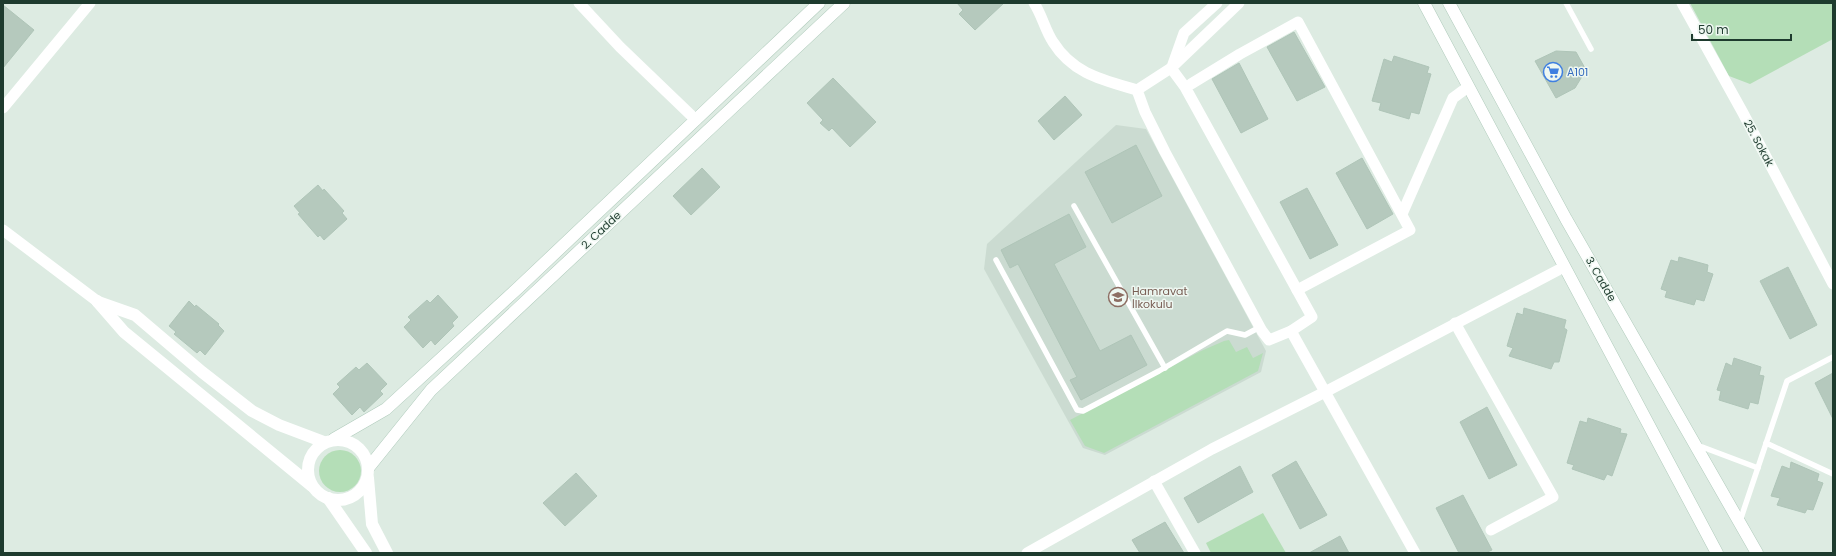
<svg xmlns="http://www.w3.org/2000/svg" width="1836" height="556" viewBox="0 0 1836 556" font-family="Poppins,sans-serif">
  <rect width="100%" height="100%" fill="#ddebe2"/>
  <polygon fill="#cbdbd1" points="1116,125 1146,129 1266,351 1261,372 1105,455 1083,448 984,269 987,244"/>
  <g fill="#b4deb7">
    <polygon points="1690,3 1833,3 1833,39 1750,84 1729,76"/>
    <polygon points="1229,340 1236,352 1247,347 1253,358 1263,353 1258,371 1104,453 1085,446 1070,420 1201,351 1224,341"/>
    <circle cx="340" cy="471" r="21"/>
    <polygon points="1263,513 1286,553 1211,553 1206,543"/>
  </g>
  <g fill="#b5c9bd" stroke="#afc5b8">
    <polygon points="957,3 1004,3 975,30 959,14 963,10"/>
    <polygon points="3,5 34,30 3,68"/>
    <polygon points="1294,32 1325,87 1297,101 1267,47"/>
    <polygon points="1556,51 1576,52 1586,70 1575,88 1556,98 1535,61"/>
    <polygon points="1394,56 1429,67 1427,73 1431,74 1419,114 1411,112 1409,119 1379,110 1381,103 1372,101 1384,59 1392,62"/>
    <polygon points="1239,63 1268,119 1241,133 1212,79"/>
    <polygon points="833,78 876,122 850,147 832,128 829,131 820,123 823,120 807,103"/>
    <polygon points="1065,96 1082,115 1054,140 1038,121"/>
    <polygon points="1136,145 1162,196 1112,223 1085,172"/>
    <polygon points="1362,158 1393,214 1367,229 1336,173"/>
    <polygon points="702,168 720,187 691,215 673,196"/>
    <polygon points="318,185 323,191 324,189 344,211 342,213 347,219 324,240 320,235 318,237 298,214 300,213 294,206"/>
    <polygon points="1307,188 1338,245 1310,259 1280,202"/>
    <polygon points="1069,214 1086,247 1054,264 1100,351 1131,335 1147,365 1081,400 1070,380 1077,377 1018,264 1010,268 1001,250"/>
    <polygon points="1679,257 1708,265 1707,272 1713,274 1704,301 1696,299 1694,305 1665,297 1667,291 1661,289 1671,260 1678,262"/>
    <polygon points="1788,267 1817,325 1790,339 1760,281"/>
    <polygon points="438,295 458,317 452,323 454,326 435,345 431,340 423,348 404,327 411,320 408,317 427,300 430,303"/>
    <polygon points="189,301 195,307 196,305 219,324 218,325 224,331 205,355 200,350 197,353 174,334 176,332 169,326"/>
    <polygon points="1524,308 1566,320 1564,328 1567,330 1559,362 1554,362 1551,369 1509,356 1513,348 1507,346 1517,313 1523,315"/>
    <polygon points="1734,358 1761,367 1759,375 1764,376 1758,404 1750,402 1748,409 1719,400 1721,391 1717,390 1726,363 1732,366"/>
    <polygon points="367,363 387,384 380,391 383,394 364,412 360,407 352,415 333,394 340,387 337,384 356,367 359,370"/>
    <polygon points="1833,373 1833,419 1815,383"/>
    <polygon points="1487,407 1517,465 1489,479 1460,422"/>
    <polygon points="1588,418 1621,429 1620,433 1627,434 1612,476 1607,474 1604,480 1572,469 1574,465 1567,463 1580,421 1587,423"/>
    <polygon points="1296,461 1327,515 1300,529 1272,475"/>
    <polygon points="1791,462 1819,474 1817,481 1823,483 1813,510 1807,509 1805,513 1777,505 1780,498 1771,496 1782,466 1790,469"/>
    <polygon points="1240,466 1253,492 1198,523 1184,498"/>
    <polygon points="576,473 597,496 565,526 543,503"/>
    <polygon points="1463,495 1492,550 1485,553 1459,553 1436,508"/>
    <polygon points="1165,522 1184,553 1140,553 1132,540"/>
    <polygon points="1340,536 1349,553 1309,553"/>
  </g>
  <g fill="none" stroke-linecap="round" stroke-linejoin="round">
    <g stroke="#b0cbbc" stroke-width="13">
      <g id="secondary">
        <polyline points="1424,3 1717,553"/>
        <polyline points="1449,3 1566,219 1757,553"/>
        <polyline points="334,439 386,409 518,288 819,3"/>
        <polyline points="369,467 431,390 844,3"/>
      </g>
    </g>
    <g stroke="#fff" stroke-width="5.5">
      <polyline points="1566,3 1591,49"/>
      <polyline points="1074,206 1165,368"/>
      <polyline points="996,260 1077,410 1083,411 1159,371 1227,331 1245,335 1260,327"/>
      <polyline points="1766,443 1833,474"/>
      <polyline points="1697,445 1758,468"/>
      <polyline points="1740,521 1787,381 1833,357"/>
    </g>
    <g stroke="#fff" stroke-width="11">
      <polyline points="579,3 620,47 696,120"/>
      <path d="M1034,3C1042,15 1045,30 1053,42C1073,74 1103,80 1137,90"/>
      <polyline points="1682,3 1743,113 1833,284"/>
      <polyline points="1173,64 1184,33 1217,3"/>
      <polygon points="1171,68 1185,87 1312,317 1291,331 1269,340 1262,331 1165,152 1145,112 1137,90"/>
      <polyline points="1171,68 1239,3"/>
      <polyline points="1191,84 1240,54 1298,22 1410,230 1297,290"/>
      <polyline points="3,108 90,3"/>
      <polyline points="1402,214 1453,98 1468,87"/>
      <polyline points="3,230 97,301"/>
      <polyline points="1455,323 1553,497 1491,530"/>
      <polyline points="1291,331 1415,553"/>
      <polyline points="1154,481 1195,553"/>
      <polyline points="1027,553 1212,449 1325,392 1564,267"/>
    </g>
    <g stroke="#fff" stroke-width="12">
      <polyline points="97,301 124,332 312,486"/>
      <polyline points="98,302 135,315 202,372 252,411 279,425 324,442"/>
      <circle cx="338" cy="470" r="30"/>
      <polyline points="368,478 372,524 387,553"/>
      <polyline points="328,498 366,553"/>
    </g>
    <use href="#secondary" stroke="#fff" stroke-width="12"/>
  </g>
  <defs>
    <g id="supermarket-ring" transform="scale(1)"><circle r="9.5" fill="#eef7f1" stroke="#3f7fe0" stroke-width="1.5"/><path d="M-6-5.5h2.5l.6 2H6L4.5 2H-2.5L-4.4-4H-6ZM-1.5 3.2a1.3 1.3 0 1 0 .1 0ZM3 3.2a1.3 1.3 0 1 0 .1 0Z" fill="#3f7fe0"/></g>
    <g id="school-ring" transform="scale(1)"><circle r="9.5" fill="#eef7f1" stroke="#8d6e63" stroke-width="1.5"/><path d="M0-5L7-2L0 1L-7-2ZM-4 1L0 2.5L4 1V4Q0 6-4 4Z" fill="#8d6e63"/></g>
  </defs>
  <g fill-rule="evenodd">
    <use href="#supermarket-ring" x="1553" y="72"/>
    <use href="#school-ring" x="1118" y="297"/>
  </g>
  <g text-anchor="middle" stroke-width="3" stroke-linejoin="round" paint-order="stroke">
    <g font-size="11" fill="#366cbe" stroke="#eef7f1" text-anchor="start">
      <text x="1567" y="76">A101</text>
    </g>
    <g font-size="11" fill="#1e3b2e" stroke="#eef7f1">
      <text transform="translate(1759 143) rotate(62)" y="4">25. Sokak</text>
      <text transform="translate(601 230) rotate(-43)" y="4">2. Cadde</text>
      <text transform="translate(1601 279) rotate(60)" y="4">3. Cadde</text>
    </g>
    <g font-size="11" fill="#785e54" stroke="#eef7f1" text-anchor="start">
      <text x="1132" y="295">Hamravat<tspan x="1132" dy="13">İlkokulu</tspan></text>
    </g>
  </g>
  <rect width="1836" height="556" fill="none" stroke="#1e3b2e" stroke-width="8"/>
  <path d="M1692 34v6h99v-6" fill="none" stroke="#1e3b2e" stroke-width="2"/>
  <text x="1698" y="34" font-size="12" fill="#1e3b2e" stroke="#eef7f1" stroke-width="3" paint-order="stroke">50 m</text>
</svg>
